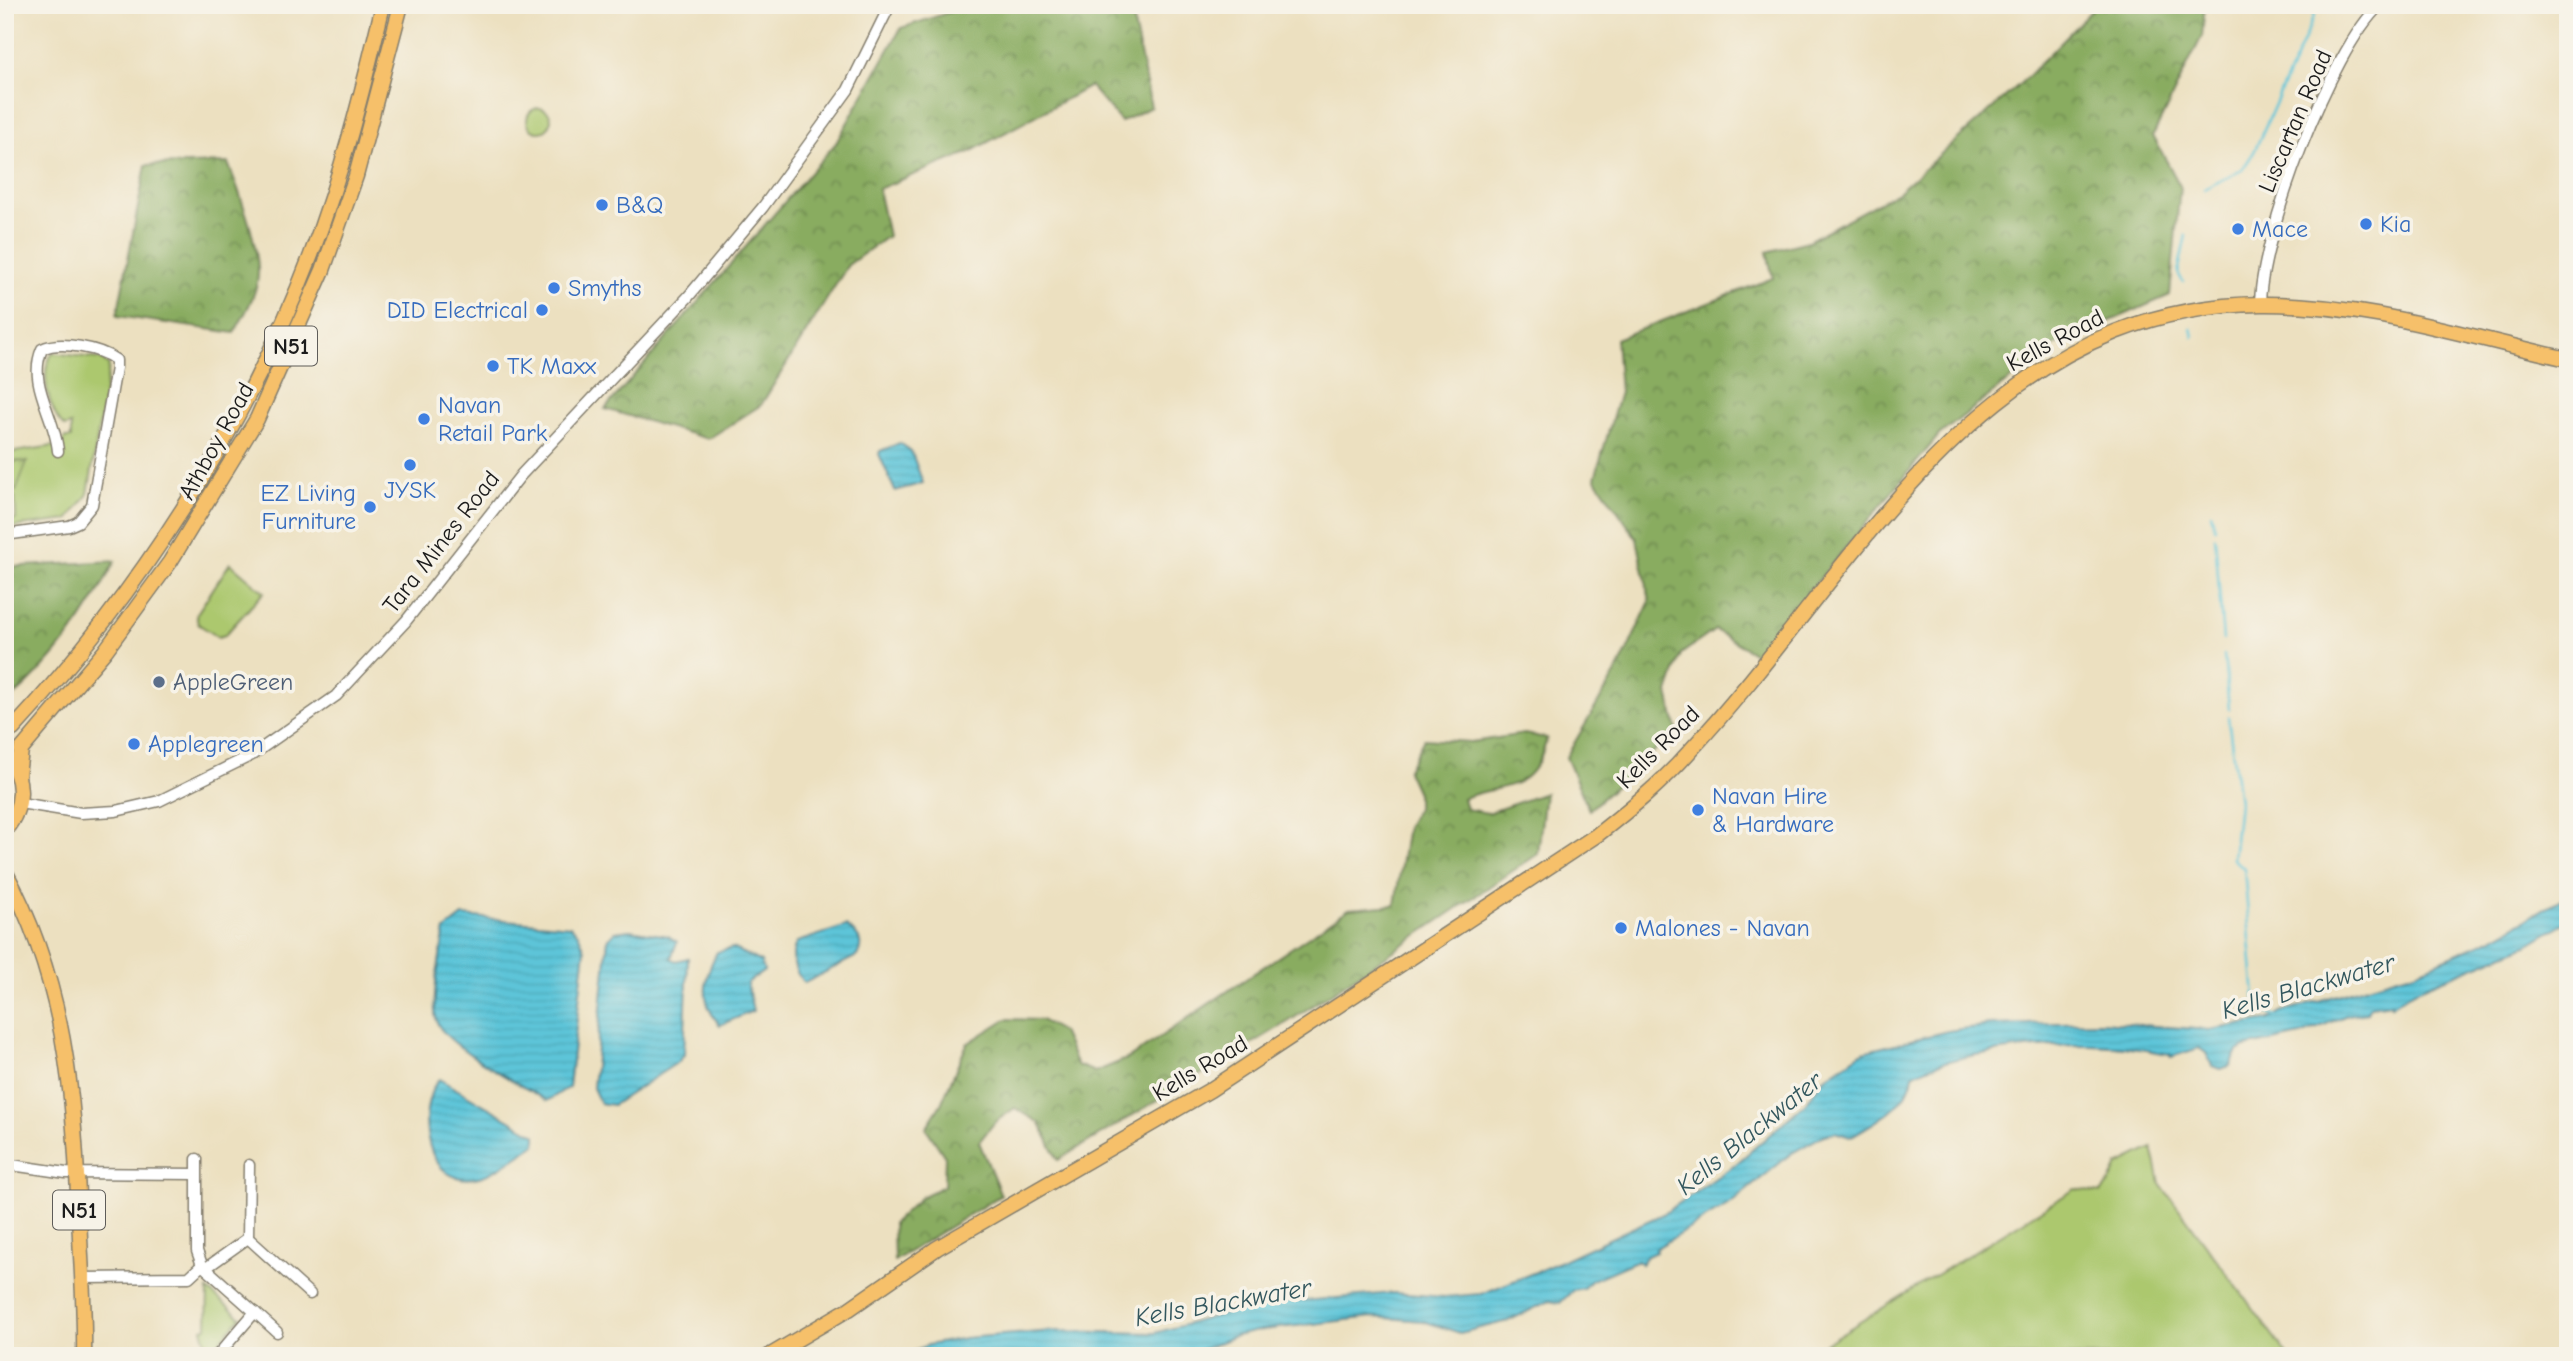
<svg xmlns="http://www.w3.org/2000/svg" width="2573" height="1361" viewBox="0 0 2573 1361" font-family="'Comic Neue',sans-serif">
  <defs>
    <pattern id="forest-crowns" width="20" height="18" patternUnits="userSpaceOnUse" patternTransform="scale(1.75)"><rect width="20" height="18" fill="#89ac61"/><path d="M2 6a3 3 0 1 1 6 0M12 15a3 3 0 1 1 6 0" fill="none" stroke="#6f8b4f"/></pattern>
    <pattern id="park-crowns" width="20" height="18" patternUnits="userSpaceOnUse" patternTransform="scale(1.75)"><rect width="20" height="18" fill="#acc86e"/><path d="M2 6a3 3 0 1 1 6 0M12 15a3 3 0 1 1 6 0" fill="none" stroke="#93ab5f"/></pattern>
    <pattern id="water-rules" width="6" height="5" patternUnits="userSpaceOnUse" patternTransform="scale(1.75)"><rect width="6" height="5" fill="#5dc5d9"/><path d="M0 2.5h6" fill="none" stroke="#50a9ba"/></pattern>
  </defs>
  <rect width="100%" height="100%" fill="#f7f3e8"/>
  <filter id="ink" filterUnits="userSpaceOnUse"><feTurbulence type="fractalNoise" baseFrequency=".0143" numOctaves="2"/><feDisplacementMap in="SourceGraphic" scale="14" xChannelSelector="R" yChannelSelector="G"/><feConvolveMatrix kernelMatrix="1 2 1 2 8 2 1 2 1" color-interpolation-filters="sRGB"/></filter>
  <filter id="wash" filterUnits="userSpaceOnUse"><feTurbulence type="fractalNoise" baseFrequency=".00686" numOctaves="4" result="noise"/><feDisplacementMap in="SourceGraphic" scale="28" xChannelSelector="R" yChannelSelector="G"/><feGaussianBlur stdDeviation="1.57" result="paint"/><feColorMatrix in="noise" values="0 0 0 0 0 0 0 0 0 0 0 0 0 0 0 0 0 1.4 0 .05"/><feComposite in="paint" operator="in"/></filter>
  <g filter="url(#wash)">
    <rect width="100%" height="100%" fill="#ece0c0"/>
    <g fill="#acc86e" stroke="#647245" stroke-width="2">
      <circle cx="539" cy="120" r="12"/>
      <path d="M53,353L101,359L109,366L88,494L68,520L5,528V520L16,519L15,497L5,493L7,453L60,445L65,438H71V425L65,427C49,415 38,367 53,353Z"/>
      <polygon points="230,563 264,592 225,635 218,637 198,624 196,615"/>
      <polygon points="2152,1148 2160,1183 2288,1356 1805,1356 2075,1189 2101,1193 2111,1181 2118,1165"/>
      <polygon points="208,1290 241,1317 209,1353 202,1329 207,1328"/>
    </g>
    <g fill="url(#forest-crowns)" stroke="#52643e" stroke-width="2">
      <polygon points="971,5 1137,5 1134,24 1151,107 1121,122 1090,86 968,153 878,189 888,236 848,265 761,405 708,439 605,409 836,143 901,28"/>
      <polygon points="2093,5 2205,5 2202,36 2153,136 2180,186 2170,295 2053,346 1939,435 1757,655 1715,630 1681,654 1668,693 1677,731 1589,810 1566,757 1621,664 1650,601 1637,539 1595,478 1620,392 1616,339 1773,278 1767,252 1808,241 1898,192 2022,82 2091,11"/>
      <path d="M228,163C239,190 256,238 258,267C260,290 245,314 234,333L117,316L146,165Z"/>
      <path d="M115,561C89,614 57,659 12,698L5,688V567Z"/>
      <path d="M1524,734L1547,738C1533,793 1509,782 1463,798L1466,809L1488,813L1545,793L1538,854L1288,1022L1058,1160L1040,1123L1015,1108L995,1122L979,1142L1001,1195L894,1261L893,1223L921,1197L944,1186L945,1157L926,1128L941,1104L967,1044L1006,1019L1041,1020L1062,1032L1077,1065L1095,1072L1129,1058L1349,909L1395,905L1407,826L1417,808V793L1407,771L1424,739L1471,742Z"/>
    </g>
    <polygon fill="url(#park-crowns)" stroke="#647245" stroke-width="2" points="15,461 27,462 16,491 5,486 5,478"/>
    <g fill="url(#water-rules)" stroke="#3c707a" stroke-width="2">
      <polygon points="900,443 911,451 923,483 895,491 879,454 880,451"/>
      <path d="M2568,895V921L2527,945L2414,991L2391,1006V1003L2370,1006L2367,1012L2347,1015L2301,1035L2245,1047L2238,1051L2230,1066L2220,1069L2212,1066L2206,1053L2199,1048L2171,1057L2170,1054C2150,1051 2131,1047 2111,1046C2064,1042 1952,1051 1913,1075C1909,1105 1874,1123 1850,1137L1835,1132L1824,1135L1792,1153L1731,1203L1655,1249L1656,1252L1647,1256L1641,1264L1638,1260L1592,1280L1583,1288L1573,1290L1560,1303L1549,1301L1508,1321L1460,1333L1423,1321L1372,1317L1262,1330L1235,1336L1187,1356H905L928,1345L965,1338L1052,1331L1155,1333L1256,1305L1394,1293L1444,1297L1481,1294L1548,1267L1665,1213L1736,1164L1807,1102L1822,1080L1863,1052L1948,1031L1990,1025L2100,1022L2209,1030L2268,1020L2281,1012L2415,972L2495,937Z"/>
      <path d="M463,916L570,926L578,933L585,950L569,1087L547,1101C524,1086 445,1046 437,1022C430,1003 441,951 445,930Z"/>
      <path d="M846,926C858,935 865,941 857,956L804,983C794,971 789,955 797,942Z"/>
      <polygon points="630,930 668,936 677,942 671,958 676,961 688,958 684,1055 678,1062 613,1105 600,1103 593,1088 608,939 615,932"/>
      <path d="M732,948L761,962L764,971L747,983L753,1011L720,1025C699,1002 704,977 717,952Z"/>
      <path d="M439,1079L536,1135V1144C519,1154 498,1172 479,1177C425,1191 414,1110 439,1079Z"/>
    </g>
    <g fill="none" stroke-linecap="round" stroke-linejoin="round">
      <g stroke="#5dc5d9" stroke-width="2.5">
        <polyline points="2204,189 2242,170 2254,152 2314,16 2310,5"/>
        <polyline points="2183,282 2178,273 2186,235"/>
        <polyline points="2191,328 2193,337"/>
        <polyline points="2211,513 2215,528"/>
        <polyline points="2215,537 2223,640"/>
        <polyline points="2224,655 2229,709"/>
        <polyline points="2228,717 2239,802 2233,859 2244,868 2255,998 2260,1010 2276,1016"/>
      </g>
    </g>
  </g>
  <g filter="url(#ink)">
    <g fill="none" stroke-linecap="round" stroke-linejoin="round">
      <g stroke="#847e6e" stroke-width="13">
        <g id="minor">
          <path d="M2260,304C2261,236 2330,51 2380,5"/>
          <path d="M5,535L69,526L78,522L92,505L116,368V360C100,348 60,340 42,349C27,384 55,415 58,451"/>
          <polyline points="20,803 81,813 116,811 159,801 252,755 336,696 406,621 521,475 688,297 763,207 848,90 890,5"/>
          <polyline points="197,1159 197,1251 202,1265"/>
          <polyline points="5,1164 66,1173 196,1174"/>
          <polyline points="248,1238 249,1165"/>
          <polyline points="206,1268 248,1238 310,1294"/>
          <polyline points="82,1278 189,1277 202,1265 277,1332"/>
          <polyline points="217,1356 255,1312"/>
        </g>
      </g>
      <g stroke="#847e6e" stroke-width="17">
        <g id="major">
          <path d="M5,733L13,729C139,593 245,429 311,255C342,174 363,89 383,5"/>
          <path d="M5,755C26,778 24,807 5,830"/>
          <polyline points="18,776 21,750 105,651 170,562 257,419 323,270 356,176 401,5"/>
          <path d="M5,871C65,982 74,1093 79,1217C81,1263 85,1309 84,1356"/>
          <path d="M769,1356L849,1309L937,1248L1210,1090L1597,835C1630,809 1662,783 1690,751C1859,569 1978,307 2262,304C2365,303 2468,337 2568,359"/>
        </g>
      </g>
      <use href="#minor" stroke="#fff" stroke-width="10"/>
      <use href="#major" stroke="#f6c06b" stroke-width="14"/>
    </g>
  </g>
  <g fill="#3f7fe0" stroke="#f7f3e8" stroke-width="2.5">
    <circle cx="602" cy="205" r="7"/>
    <circle cx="2366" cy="224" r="7"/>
    <circle cx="2238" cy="229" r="7"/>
    <circle cx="554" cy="288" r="7"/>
    <circle cx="542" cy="310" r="7"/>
    <circle cx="493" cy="366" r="7"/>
    <circle cx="424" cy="419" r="7"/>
    <circle cx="410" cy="465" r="7"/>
    <circle cx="370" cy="507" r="7"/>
    <circle cx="134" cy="744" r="7"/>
    <circle cx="1698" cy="810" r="7"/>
    <circle cx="1621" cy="928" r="7"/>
  </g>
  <circle fill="#5c6f8a" stroke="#f7f3e8" stroke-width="2.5" cx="159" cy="682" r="7"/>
  <g text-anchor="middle" stroke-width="7" stroke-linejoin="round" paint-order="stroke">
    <g fill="#f7f3e8" stroke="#5e5c59" stroke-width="2">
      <rect x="265" y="326.5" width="52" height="39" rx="5"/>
      <rect x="53" y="1190.5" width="52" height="39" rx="5"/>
    </g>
    <g font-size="23" font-weight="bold" fill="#1c1c1c">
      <text x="291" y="354">N51</text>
      <text x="79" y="1218">N51</text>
    </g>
    <g font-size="24" fill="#1c1c1c" stroke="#f7f3e8">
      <text transform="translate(2295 121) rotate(-67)" y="8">Liscartan Road</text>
      <text transform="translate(2055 340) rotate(-28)" y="8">Kells Road</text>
      <text transform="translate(216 441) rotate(-61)" y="8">Athboy Road</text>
      <text transform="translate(441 542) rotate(-52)" y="8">Tara Mines Road</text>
      <text transform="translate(1658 747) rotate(-45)" y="8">Kells Road</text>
      <text transform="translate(1200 1068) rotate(-31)" y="8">Kells Road</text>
    </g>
    <g font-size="24" fill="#366cbe" stroke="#f7f3e8" text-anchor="start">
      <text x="616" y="213">B&amp;Q</text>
      <text x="2380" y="232">Kia</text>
      <text x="2252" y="237">Mace</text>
      <text x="568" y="296">Smyths</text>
      <text x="528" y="318" text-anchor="end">DID Electrical</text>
      <text x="507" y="374">TK Maxx</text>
      <text x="438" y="413">Navan<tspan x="438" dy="28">Retail Park</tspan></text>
      <text x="410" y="498" text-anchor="middle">JYSK</text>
      <text x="356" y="501" text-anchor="end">EZ Living<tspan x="356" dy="28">Furniture</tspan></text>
      <text x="148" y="752">Applegreen</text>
      <text x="1712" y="804">Navan Hire<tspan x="1712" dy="28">&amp; Hardware</tspan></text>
      <text x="1635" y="936">Malones - Navan</text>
    </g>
    <g font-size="24" fill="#4e5e75" stroke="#f7f3e8" text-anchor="start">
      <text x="173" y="690">AppleGreen</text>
    </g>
    <g font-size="26" font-style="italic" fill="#33575e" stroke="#f7f3e8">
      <text transform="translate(2308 986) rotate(-16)" y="9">Kells Blackwater</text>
      <text transform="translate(1749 1133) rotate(-39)" y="9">Kells Blackwater</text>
      <text transform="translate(1223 1302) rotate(-10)" y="9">Kells Blackwater</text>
    </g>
  </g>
  <rect width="2573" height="1361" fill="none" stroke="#f7f3e8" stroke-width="28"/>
</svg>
